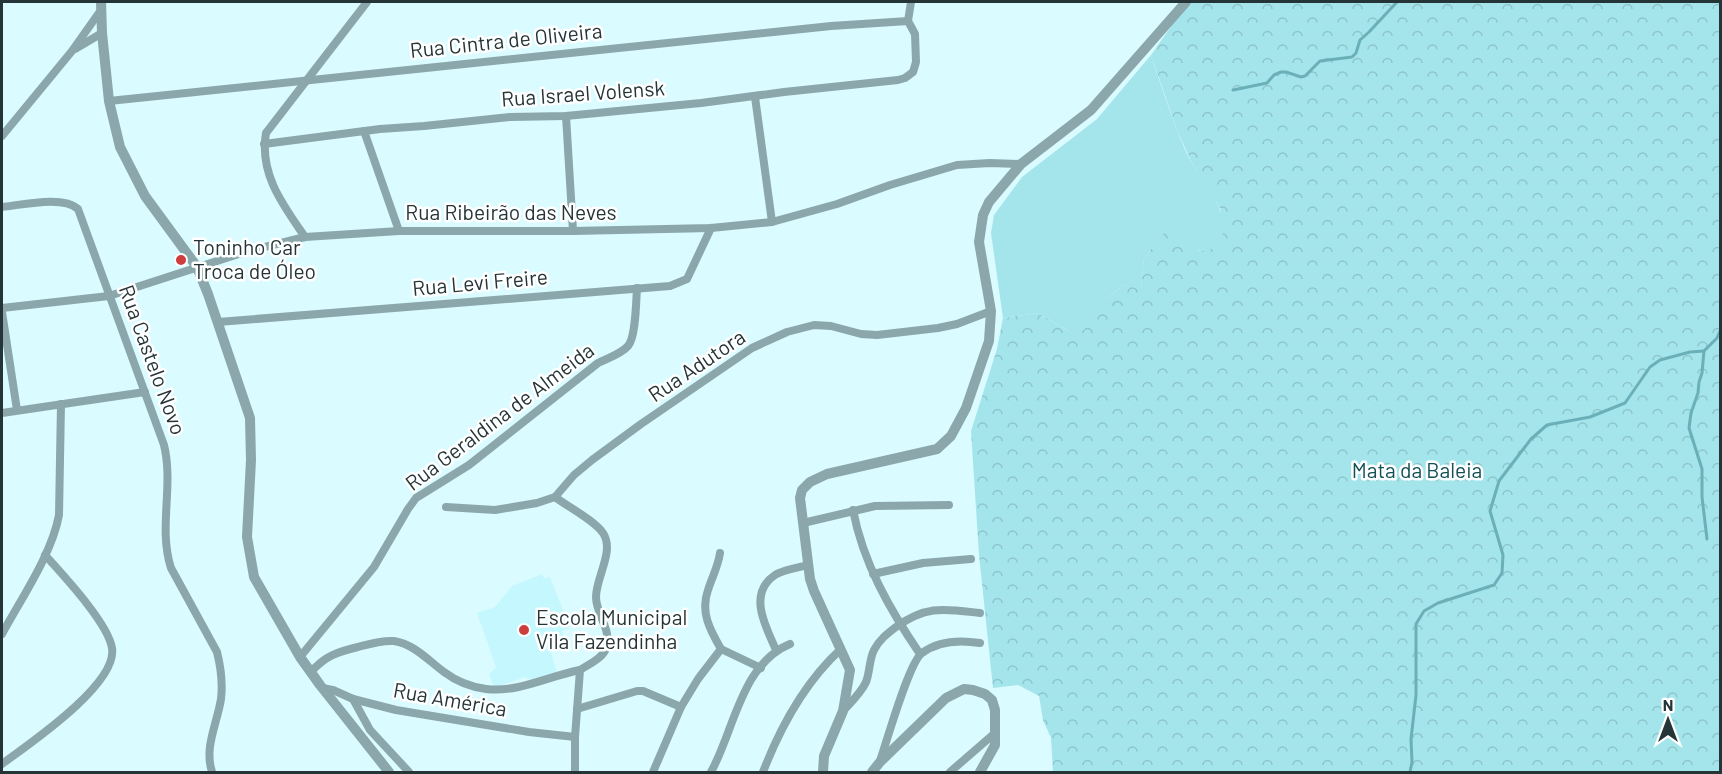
<svg xmlns="http://www.w3.org/2000/svg" width="1722" height="774" viewBox="0 0 1722 774" font-family="Barlow,sans-serif">
  <defs>
    <pattern id="forest-crowns" width="20" height="18" patternUnits="userSpaceOnUse" patternTransform="scale(1.5)"><rect width="20" height="18" fill="#a4e5ec"/><path d="M2 6a3 3 0 1 1 6 0M12 15a3 3 0 1 1 6 0" fill="none" stroke="#8dc5cb"/></pattern>
  </defs>
  <rect width="100%" height="100%" fill="#dafbff"/>
  <polygon fill="#c5f8fe" points="542,574 544,578 550,577 570,628 562,631 565,639 561,646 551,652 557,673 532,680 525,677 494,688 489,674 496,667 477,613 495,607 512,586"/>
  <polygon fill="url(#forest-crowns)" points="1192,2 1720,2 1720,772 1053,772 1051,738 1043,720 1039,696 1018,685 993,688 979,555 971,431 997,349 1003,318 1038,313 1069,331 1105,295 1109,297 1123,285 1141,288 1144,258 1165,231 1200,251 1221,210 1191,161 1177,130 1151,55 1184,8"/>
  <path fill="#a4e5ec" d="M1151,55C1162,88 1173,122 1187,154C1198,177 1239,219 1218,243C1214,248 1208,252 1202,251C1190,249 1176,237 1165,232L1144,258L1141,289L1123,285L1109,297L1105,296L1084,330L1077,332L1074,329L1069,331L1038,313L1003,318L991,233L994,215L1022,177L1097,119Z"/>
  <g fill="none" stroke-linecap="round" stroke-linejoin="round">
    <g stroke="#6bb0b8" stroke-width="3">
      <polyline points="1233,90 1267,83 1274,75 1281,72 1286,72 1301,77 1305,76 1320,61 1352,57 1356,53 1360,40 1369,32 1397,2"/>
      <polyline points="1707,539 1702,497 1702,469 1689,428 1691,413 1698,393 1699,382 1702,373 1704,351 1717,338 1720,331"/>
      <polyline points="1410,772 1412,762 1411,739 1416,695 1416,624 1424,611 1438,603 1494,585 1502,573 1503,555 1490,511 1499,481 1531,439 1547,425 1590,417 1625,403 1650,367 1660,360 1690,352 1704,351"/>
    </g>
    <g stroke="#8ba7ab" stroke-width="8">
      <polyline points="75,49 102,33"/>
      <polyline points="755,97 772,222"/>
      <polyline points="109,101 831,26 908,21"/>
      <polyline points="566,116 573,231"/>
      <polyline points="364,131 399,231"/>
      <polyline points="2,136 72,51 101,10"/>
      <polyline points="264,144 380,129 424,126 510,117 566,116 701,103 784,92 898,80 905,78 913,72 916,62 915,34 908,21 911,2"/>
      <path d="M2,207C22,205 63,195 78,209L164,445C174,486 158,528 171,568L217,652C221,668 223,682 221,699C217,724 204,747 212,772"/>
      <path d="M305,237C283,205 259,174 266,133L367,2"/>
      <polyline points="2,308 109,296 248,251 305,237 399,231 573,231 711,228 772,222 837,204 890,185 957,165 990,163 1021,164"/>
      <polyline points="2,312 17,410"/>
      <polyline points="218,322 670,286 687,279 711,228"/>
      <polyline points="2,413 145,392"/>
      <path d="M555,497C568,507 594,520 603,533C615,551 596,577 596,597C596,614 611,629 607,646C604,658 589,664 580,670L575,737V772"/>
      <polyline points="446,507 495,510 537,503 555,497 574,475 592,460 641,424 752,348 787,332 814,325 831,326 861,334 877,335 938,328 957,324 991,311"/>
      <path d="M853,510C863,563 890,610 920,654"/>
      <polyline points="803,523 875,506 949,505"/>
      <polyline points="873,574 923,563 971,559"/>
      <path d="M2,634C21,599 52,554 59,515L61,404"/>
      <polyline points="721,649 761,668"/>
      <path d="M776,650C766,627 747,594 775,575C784,569 797,568 808,565"/>
      <path d="M300,657L374,567L408,509L416,498L469,465L598,363C608,358 621,354 628,346C636,337 636,301 637,288"/>
      <path d="M311,672C325,656 337,652 358,647C369,644 382,640 394,641C414,644 429,661 444,672C456,681 471,687 486,689C518,693 549,676 580,670"/>
      <polyline points="322,688 333,690 353,699 396,710 529,732 575,737"/>
      <polyline points="353,699 370,730 409,772"/>
      <polyline points="577,709 637,691 643,691 681,707"/>
      <path d="M843,711C851,702 861,693 866,682C870,672 869,660 874,650C879,640 887,634 896,627C927,605 944,609 980,613"/>
      <path d="M880,761C887,741 909,662 922,653C938,641 961,640 980,643"/>
      <path d="M2,764C29,744 118,684 112,648C108,623 63,575 45,555"/>
      <path d="M653,772L681,707L698,679L721,649C710,630 700,612 708,590C712,577 718,567 720,553"/>
      <path d="M711,772C734,731 741,664 790,644"/>
      <path d="M763,772C780,728 806,681 841,649"/>
      <polyline points="950,772 995,733"/>
    </g>
    <g stroke="#8ba7ab" stroke-width="10">
      <polyline points="101,2 102,33 109,101 120,147 145,196 197,267 208,294 250,418 251,460 247,537 254,577 300,657 320,685 389,772"/>
      <polyline points="823,772 824,756 843,711 850,670 814,591 810,579 800,498 802,490 810,482 827,474 937,449 951,436 966,408 989,341 991,311 979,242 983,215 989,202 1021,164 1091,110 1186,2"/>
      <polyline points="872,772 880,762 946,698 964,689 973,690 985,694 992,700 995,710 995,745 980,772"/>
    </g>
  </g>
  <g fill="#cc3d3c" stroke="#fff" stroke-width="2">
    <circle cx="181" cy="260" r="6"/>
    <circle cx="524" cy="630" r="6"/>
  </g>
  <g text-anchor="middle" stroke-width="5" stroke-linejoin="round" paint-order="stroke">
    <g font-size="21" fill="#253537" stroke="#fff">
      <text transform="translate(506 41) rotate(-6)" y="7">Rua Cintra de Oliveira</text>
      <text transform="translate(583 94) rotate(-4)" y="7">Rua Israel Volensk</text>
      <text x="511" y="220">Rua Ribeirão das Neves</text>
      <text transform="translate(480 283) rotate(-5)" y="7">Rua Levi Freire</text>
      <text transform="translate(152 360) rotate(70)" y="7">Rua Castelo Novo</text>
      <text transform="translate(697 366) rotate(-34)" y="7">Rua Adutora</text>
      <text transform="translate(500 417) rotate(-37)" y="7">Rua Geraldina de Almeida</text>
      <text transform="translate(450 700) rotate(10)" y="7">Rua América</text>
    </g>
    <g font-size="21" fill="#253537" stroke="#fff" text-anchor="start">
      <text x="193" y="255">Toninho Car<tspan x="193" dy="24">Troca de Óleo</tspan></text>
      <text x="536" y="625">Escola Municipal<tspan x="536" dy="24">Vila Fazendinha</tspan></text>
    </g>
    <g font-size="21" fill="#135056" stroke="#fff">
      <text x="1417" y="478">Mata da Baleia</text>
    </g>
  </g>
  <rect width="1722" height="774" fill="none" stroke="#253537" stroke-width="6"/>
  <g transform="translate(1668 720)" stroke="#ffffff" stroke-width="4.5" paint-order="stroke">
  <path d="M0-4.5L10 22L0 15L-10 22Z" fill="#253537"/>
  <text y="-9" font-size="16" font-weight="bold" text-anchor="middle" fill="#253537">N</text>
  </g>
</svg>
